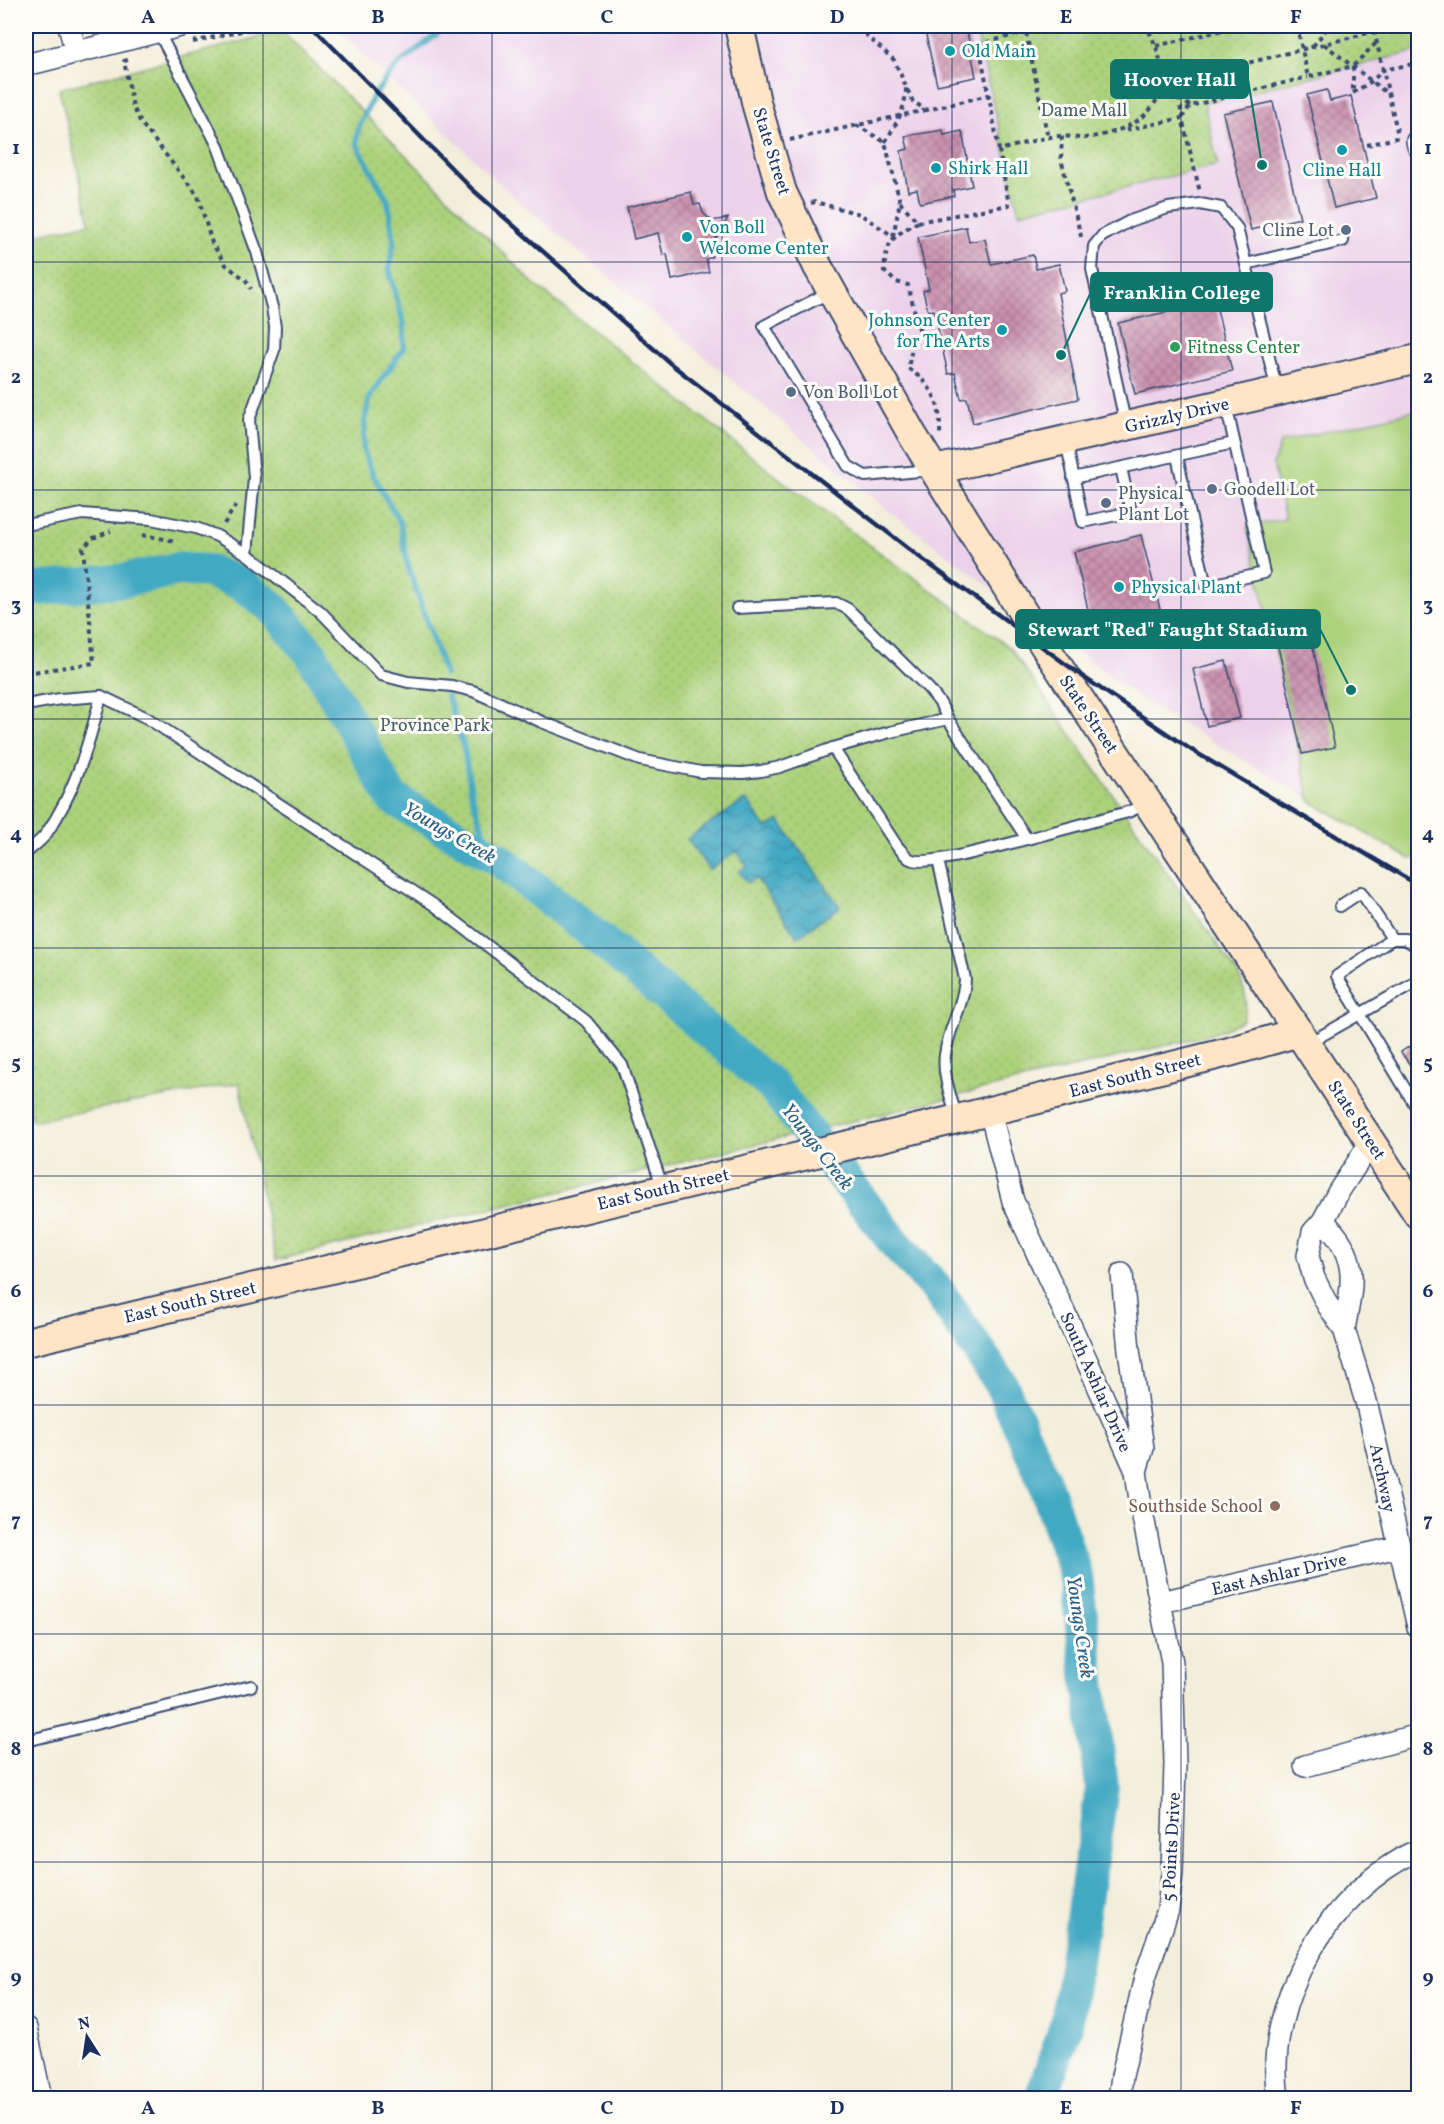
<svg xmlns="http://www.w3.org/2000/svg" width="1444" height="2124" viewBox="0 0 1444 2124" font-family="Vollkorn,serif">
  <defs>
    <pattern id="park-dots" width="8" height="8" patternUnits="userSpaceOnUse" patternTransform="scale(1.5)"><rect width="8" height="8" fill="#acd27c"/><path d="M2 2h.1M6 6h.1" fill="none" stroke="#93b56e" stroke-width="1.8" stroke-linecap="round"/></pattern>
    <pattern id="water-waves" width="16" height="10" patternUnits="userSpaceOnUse" patternTransform="scale(1.5)"><rect width="16" height="10" fill="#43a9c3"/><path d="M0 5q4-4 8 0t8 0" fill="none" stroke="#378aa2"/></pattern>
    <pattern id="building-cross-hatch" width="8" height="8" patternUnits="userSpaceOnUse" patternTransform="scale(1.5)"><rect width="8" height="8" fill="#cb92af"/><path d="M0 0l8 8M0 8l8-8" fill="none" stroke="#a47892"/></pattern>
  </defs>
  <rect width="100%" height="100%" fill="#fdfcf7"/>
  <filter id="ink" filterUnits="userSpaceOnUse"><feTurbulence type="fractalNoise" baseFrequency=".0167" numOctaves="2"/><feDisplacementMap in="SourceGraphic" scale="12" xChannelSelector="R" yChannelSelector="G"/><feConvolveMatrix kernelMatrix="1 2 1 2 8 2 1 2 1" color-interpolation-filters="sRGB"/></filter>
  <filter id="wash" filterUnits="userSpaceOnUse"><feTurbulence type="fractalNoise" baseFrequency=".008" numOctaves="4" result="noise"/><feDisplacementMap in="SourceGraphic" scale="24" xChannelSelector="R" yChannelSelector="G"/><feGaussianBlur stdDeviation="1.35" result="paint"/><feColorMatrix in="noise" values="0 0 0 0 0 0 0 0 0 0 0 0 0 0 0 0 0 1.4 0 .05"/><feComposite in="paint" operator="in"/></filter>
  <g filter="url(#wash)">
    <rect width="100%" height="100%" fill="#f3eeda"/>
    <polygon fill="#ecd1ea" points="333,26 1418,26 1418,862 1143,701 890,512 516,199"/>
    <polygon fill="#acd27c" stroke="#64806d" stroke-width="1.5" points="1418,410 1418,857 1410,859 1310,801 1247,527 1285,519 1273,464 1281,442"/>
    <g fill="url(#park-dots)" stroke="#64806d" stroke-width="1.5">
      <polygon points="975,26 1418,26 1418,51 1204,103 1218,165 1019,213"/>
      <path d="M282,31L533,283L789,486L1010,648L1236,971C1245,988 1249,1001 1243,1020L1223,1030L1209,1035L276,1260L239,1083L32,1121L26,1090V237L90,223L59,89Z"/>
    </g>
    <polygon fill="url(#water-waves)" stroke="#2f6c90" stroke-width="1.5" points="746,799 766,828 779,820 840,907 797,937 756,878 748,883 739,872 747,866 737,851 709,870 687,839"/>
    <g fill="none" stroke-linecap="round" stroke-linejoin="round">
      <g stroke="#43a9c3" stroke-width="6">
        <polyline points="442,26 436,35 400,63 388,76 373,97 359,126 356,143 388,201 394,242 389,270 404,325 404,348 370,396 365,420 363,449 372,473 400,523 408,566 445,675"/>
        <polyline points="447,695 464,748 472,797 484,833 500,860"/>
      </g>
      <polyline stroke="#43a9c3" stroke-width="34" points="26,590 126,580 179,569 208,571 241,584 272,607 311,654 392,798 500,860 597,937 771,1085 894,1242 936,1288 1000,1382 1043,1478 1076,1576 1102,1787 1066,2026 1041,2098"/>
    </g>
    <g id="blocks">
      <g fill="url(#building-cross-hatch)">
        <polygon points="924,26 966,26 976,77 937,85"/>
        <polygon points="1327,90 1330,101 1351,96 1376,198 1334,208 1307,95"/>
        <polygon points="1273,102 1300,218 1251,230 1223,113"/>
        <polygon points="943,130 944,135 962,131 972,186 953,190 954,196 920,203 917,189 908,191 901,151 908,149 905,136"/>
        <polygon points="691,192 694,205 700,204 703,213 712,221 728,218 710,248 712,257 706,259 709,272 672,280 667,254 663,255 658,233 634,239 627,207"/>
        <polygon points="966,227 969,242 985,239 991,264 1033,255 1036,269 1059,264 1065,291 1058,293 1078,399 973,423 967,398 961,399 955,373 948,374 934,310 928,311 923,291 929,289 918,237"/>
        <polygon points="1215,301 1232,371 1135,394 1118,323"/>
        <polygon points="1141,535 1163,621 1095,638 1074,552"/>
        <polygon points="1305,612 1335,747 1302,754 1272,620"/>
        <polygon points="1226,661 1240,718 1207,726 1193,669"/>
        <polygon points="1419,1040 1419,1078 1401,1052"/>
      </g>
    </g>
  </g>
  <g filter="url(#ink)">
    <use href="#blocks" fill-opacity="0" stroke="#3b4c71" stroke-width="1.5"/>
    <g fill="none" stroke-linecap="round" stroke-linejoin="round">
      <g stroke="#3b4c71" stroke-width="14">
        <g id="lane">
          <polyline points="158,31 217,144 257,252 272,307 275,327 274,350 249,420 254,478 247,554"/>
          <polyline points="1246,264 1343,241"/>
          <polyline points="830,292 764,326 848,466 865,476 931,470"/>
          <polyline points="1126,426 1092,269 1094,246 1102,236 1130,221 1168,208 1200,204 1221,208 1237,228 1277,390"/>
          <polyline points="1066,441 1083,522 1131,512 1121,468"/>
          <polyline points="1177,456 1206,586 1264,573 1226,405"/>
          <polyline points="1073,478 1234,443"/>
          <polyline points="26,525 82,514 151,519 196,528 217,536 247,554 321,612 381,675 408,682 452,686 473,691 542,722 640,760 701,772 743,773 761,771 780,767 833,748 890,732 948,719 1027,839 1128,812 1148,803"/>
          <polyline points="737,608 836,603 848,609 929,689 940,703 948,719"/>
          <polyline points="26,705 60,699 101,696 147,718 434,905 586,1021 622,1065 663,1189"/>
          <path d="M833,748L897,846C901,850 906,857 910,859C926,868 1006,844 1027,839"/>
          <path d="M26,853C32,847 41,841 46,834C75,793 89,743 101,696"/>
          <path d="M938,860L965,979C964,1005 948,1029 945,1055C942,1075 952,1100 957,1119"/>
          <polyline points="1340,906 1361,892 1392,939"/>
          <polyline points="1418,947 1405,939 1392,939 1337,976 1418,1110"/>
          <polyline points="1307,1044 1418,981"/>
          <polyline points="26,1741 251,1686"/>
        </g>
      </g>
      <g stroke="#3b4c71" stroke-width="24">
        <g id="street">
          <polyline points="69,26 76,52"/>
          <polyline points="26,65 180,26"/>
          <polyline points="1417,141 1418,146"/>
          <polyline points="990,1111 1013,1201 1087,1361 1136,1471 1141,1507 1172,1662 1175,1764 1172,1873 1168,1910 1145,1977 1122,2076 1119,2098"/>
          <polyline points="1371,1142 1339,1191 1323,1221 1313,1232 1308,1256 1314,1278 1327,1304 1344,1329 1367,1405 1418,1627"/>
          <path d="M1323,1221C1360,1256 1353,1283 1344,1329"/>
          <polyline points="1122,1274 1129,1350 1143,1448 1136,1471"/>
          <polyline points="1161,1602 1398,1547"/>
          <polyline points="1305,1766 1418,1735"/>
          <polyline points="26,2028 41,2098"/>
          <path d="M1278,2098C1263,2001 1330,1890 1418,1850"/>
        </g>
      </g>
      <g stroke="#3b4c71" stroke-width="32">
        <g id="secondary">
          <polyline points="739,26 757,106 782,192 818,267 913,436 1025,616 1418,1214"/>
          <polyline points="935,470 1418,359"/>
          <polyline points="26,1342 945,1122 1229,1052 1299,1032"/>
        </g>
      </g>
      <g stroke="#3b4c71" stroke-width="4" stroke-dasharray="4.5 4.5" stroke-linecap="butt">
        <polyline points="860,26 868,37 894,60 913,102 927,110 989,95"/>
        <path d="M1043,26L1036,30L979,44L999,150C1016,146 1045,136 1062,136C1070,136 1078,139 1085,138C1155,129 1182,89 1146,26"/>
        <polyline points="1297,26 1308,77 1353,66 1377,42"/>
        <polyline points="1026,33 1048,138"/>
        <polyline points="193,42 264,26"/>
        <polyline points="1324,44 1388,94"/>
        <polyline points="1156,46 1240,26"/>
        <polyline points="1313,46 1329,26"/>
        <polyline points="128,60 124,61 133,107 141,123 198,196 212,243 226,265 246,280 251,289"/>
        <polyline points="1353,67 1353,92"/>
        <polyline points="1174,81 1178,97 1190,106"/>
        <polyline points="1162,84 1397,26"/>
        <polyline points="1353,93 1372,81 1383,70 1418,63"/>
        <polyline points="1179,98 1182,117"/>
        <polyline points="1182,118 1190,106 1308,77"/>
        <polyline points="1410,121 1418,118"/>
        <polyline points="1126,130 1182,118 1200,192"/>
        <polyline points="1062,136 1061,159 1082,240"/>
        <polyline points="790,140 926,110"/>
        <path d="M885,142C896,124 906,109 906,88"/>
        <polyline points="1367,145 1396,138 1397,131 1373,26"/>
        <polyline points="900,202 918,222 1009,205 999,150"/>
        <polyline points="811,203 815,202 860,214 893,236 900,202 885,142 856,125"/>
        <path d="M918,222C892,237 887,239 884,271L896,282L908,285L920,333L912,348L908,368C934,387 941,402 940,435"/>
        <polyline points="224,524 236,505"/>
        <polyline points="142,535 176,541"/>
        <polyline points="26,673 94,663 83,548 93,538 111,531"/>
      </g>
      <use href="#lane" stroke="#fff" stroke-width="10"/>
      <use href="#street" stroke="#fff" stroke-width="21"/>
      <use href="#secondary" stroke="#ffe4c6" stroke-width="28"/>
      <polyline stroke="#1b2f5e" stroke-width="4.5" points="312,26 472,189 671,364 918,556 1082,676 1190,749 1418,885"/>
    </g>
  </g>
  <path fill="none" stroke="#1b2f5e" stroke-width="1.5" stroke-opacity="0.55" d="M263,26V2098M492,26V2098M722,26V2098M952,26V2098M1181,26V2098M26,262H1418M26,490H1418M26,719H1418M26,948H1418M26,1176H1418M26,1405H1418M26,1634H1418M26,1862H1418"/>
  <g fill="#0f9aa8" stroke="#fdfcf7" stroke-width="2">
    <circle cx="950" cy="51" r="6"/>
    <circle cx="1342" cy="150" r="6"/>
    <circle cx="936" cy="168" r="6"/>
    <circle cx="687" cy="237" r="6"/>
    <circle cx="1002" cy="330" r="6"/>
    <circle cx="1119" cy="587" r="6"/>
  </g>
  <g fill="#5c6f8a" stroke="#fdfcf7" stroke-width="2">
    <circle cx="1346" cy="230" r="6"/>
    <circle cx="791" cy="392" r="6"/>
    <circle cx="1212" cy="489" r="6"/>
    <circle cx="1106" cy="503" r="6"/>
  </g>
  <circle fill="#2e9e5b" stroke="#fdfcf7" stroke-width="2" cx="1175" cy="347" r="6"/>
  <circle fill="#8d6e63" stroke="#fdfcf7" stroke-width="2" cx="1275" cy="1506" r="6"/>
  <g text-anchor="middle" stroke-width="6" stroke-linejoin="round" paint-order="stroke">
    <g font-size="18" fill="#0d838f" stroke="#fdfcf7" text-anchor="start">
      <text x="962" y="57">Old Main</text>
      <text x="948" y="174">Shirk Hall</text>
      <text x="1342" y="176" text-anchor="middle">Cline Hall</text>
      <text x="699" y="233">Von Boll<tspan x="699" dy="21">Welcome Center</tspan></text>
      <text x="990" y="326" text-anchor="end">Johnson Center<tspan x="990" dy="21">for The Arts</tspan></text>
      <text x="1131" y="593">Physical Plant</text>
    </g>
    <g font-size="18" fill="#466067" stroke="#fdfcf7">
      <text x="1084" y="116">Dame Mall</text>
      <text x="435" y="731">Province Park</text>
    </g>
    <g font-size="18" fill="#1b2f5e" stroke="#fdfcf7">
      <text transform="translate(772 151) rotate(73)" y="6">State Street</text>
      <text transform="translate(1177 415) rotate(-13)" y="6">Grizzly Drive</text>
      <text transform="translate(1089 714) rotate(56)" y="6">State Street</text>
      <text transform="translate(1135 1075) rotate(-14)" y="6">East South Street</text>
      <text transform="translate(1357 1120) rotate(57)" y="6">State Street</text>
      <text transform="translate(663 1189) rotate(-13)" y="6">East South Street</text>
      <text transform="translate(190 1302) rotate(-13)" y="6">East South Street</text>
      <text transform="translate(1096 1382) rotate(66)" y="6">South Ashlar Drive</text>
      <text transform="translate(1383 1478) rotate(78)" y="6">Archway</text>
      <text transform="translate(1279 1574) rotate(-13)" y="6">East Ashlar Drive</text>
      <text transform="translate(1171 1847) rotate(-87)" y="6">5 Points Drive</text>
    </g>
    <g font-size="18" fill="#4e5e75" stroke="#fdfcf7" text-anchor="start">
      <text x="1334" y="236" text-anchor="end">Cline Lot</text>
      <text x="803" y="398">Von Boll Lot</text>
      <text x="1224" y="495">Goodell Lot</text>
      <text x="1118" y="499">Physical<tspan x="1118" dy="21">Plant Lot</tspan></text>
    </g>
    <g font-size="18" fill="#27864d" stroke="#fdfcf7" text-anchor="start">
      <text x="1187" y="353">Fitness Center</text>
    </g>
    <g font-size="18" fill="#785e54" stroke="#fdfcf7" text-anchor="end">
      <text x="1263" y="1512">Southside School</text>
    </g>
    <g font-size="20" font-style="italic" fill="#2b6086" stroke="#fdfcf7">
      <text transform="translate(450 832) rotate(30)" y="7">Youngs Creek</text>
      <text transform="translate(818 1146) rotate(52)" y="7">Youngs Creek</text>
      <text transform="translate(1081 1627) rotate(82)" y="7">Youngs Creek</text>
    </g>
  </g>
  <path fill="none" stroke="#0f766e" stroke-width="2" d="M1262 165L1248 79M1061 355L1091 292M1351 690L1320 629"/>
  <g fill="#0f766e" stroke="#fdfcf7" stroke-width="2">
    <circle cx="1262" cy="165" r="6"/>
    <circle cx="1061" cy="355" r="6"/>
    <circle cx="1351" cy="690" r="6"/>
  </g>
  <g fill="#0f766e" stroke="#0f766e" stroke-width="2">
    <rect x="1111" y="60" width="137" height="38" rx="6"/>
    <rect x="1091" y="273" width="181" height="38" rx="6"/>
    <rect x="1016" y="610" width="304" height="38" rx="6"/>
  </g>
  <g font-size="20" text-anchor="middle" font-weight="bold" fill="#fff">
    <text x="1180" y="86">Hoover Hall</text>
    <text x="1182" y="299">Franklin College</text>
    <text x="1168" y="636">Stewart "Red" Faught Stadium</text>
  </g>
  <rect width="1444" height="2124" fill="none" stroke="#fdfcf7" stroke-width="66"/>
  <g transform="translate(87 2037) rotate(348)" stroke="#fdfcf7" stroke-width="4.5" paint-order="stroke">
  <path d="M0-4.5L10 22L0 15L-10 22Z" fill="#1b2f5e"/>
  <text y="-9" font-size="16" font-weight="bold" text-anchor="middle" fill="#1b2f5e">N</text>
  </g>
  <rect x="33" y="33" width="1378" height="2058" fill="none" stroke="#1b2f5e" stroke-width="2"/>
  <g font-size="20" text-anchor="middle" font-weight="bold" fill="#1b2f5e">
    <text x="148" y="23">A</text>
    <text x="378" y="23">B</text>
    <text x="607" y="23">C</text>
    <text x="837" y="23">D</text>
    <text x="1066" y="23">E</text>
    <text x="1296" y="23">F</text>
    <text x="16" y="154">1</text>
    <text x="1428" y="154">1</text>
    <text x="16" y="383">2</text>
    <text x="1428" y="383">2</text>
    <text x="16" y="611">3</text>
    <text x="1428" y="611">3</text>
    <text x="16" y="840">4</text>
    <text x="1428" y="840">4</text>
    <text x="16" y="1069">5</text>
    <text x="1428" y="1069">5</text>
    <text x="16" y="1297">6</text>
    <text x="1428" y="1297">6</text>
    <text x="16" y="1526">7</text>
    <text x="1428" y="1526">7</text>
    <text x="16" y="1755">8</text>
    <text x="1428" y="1755">8</text>
    <text x="16" y="1983">9</text>
    <text x="1428" y="1983">9</text>
    <text x="148" y="2114">A</text>
    <text x="378" y="2114">B</text>
    <text x="607" y="2114">C</text>
    <text x="837" y="2114">D</text>
    <text x="1066" y="2114">E</text>
    <text x="1296" y="2114">F</text>
  </g>
</svg>
